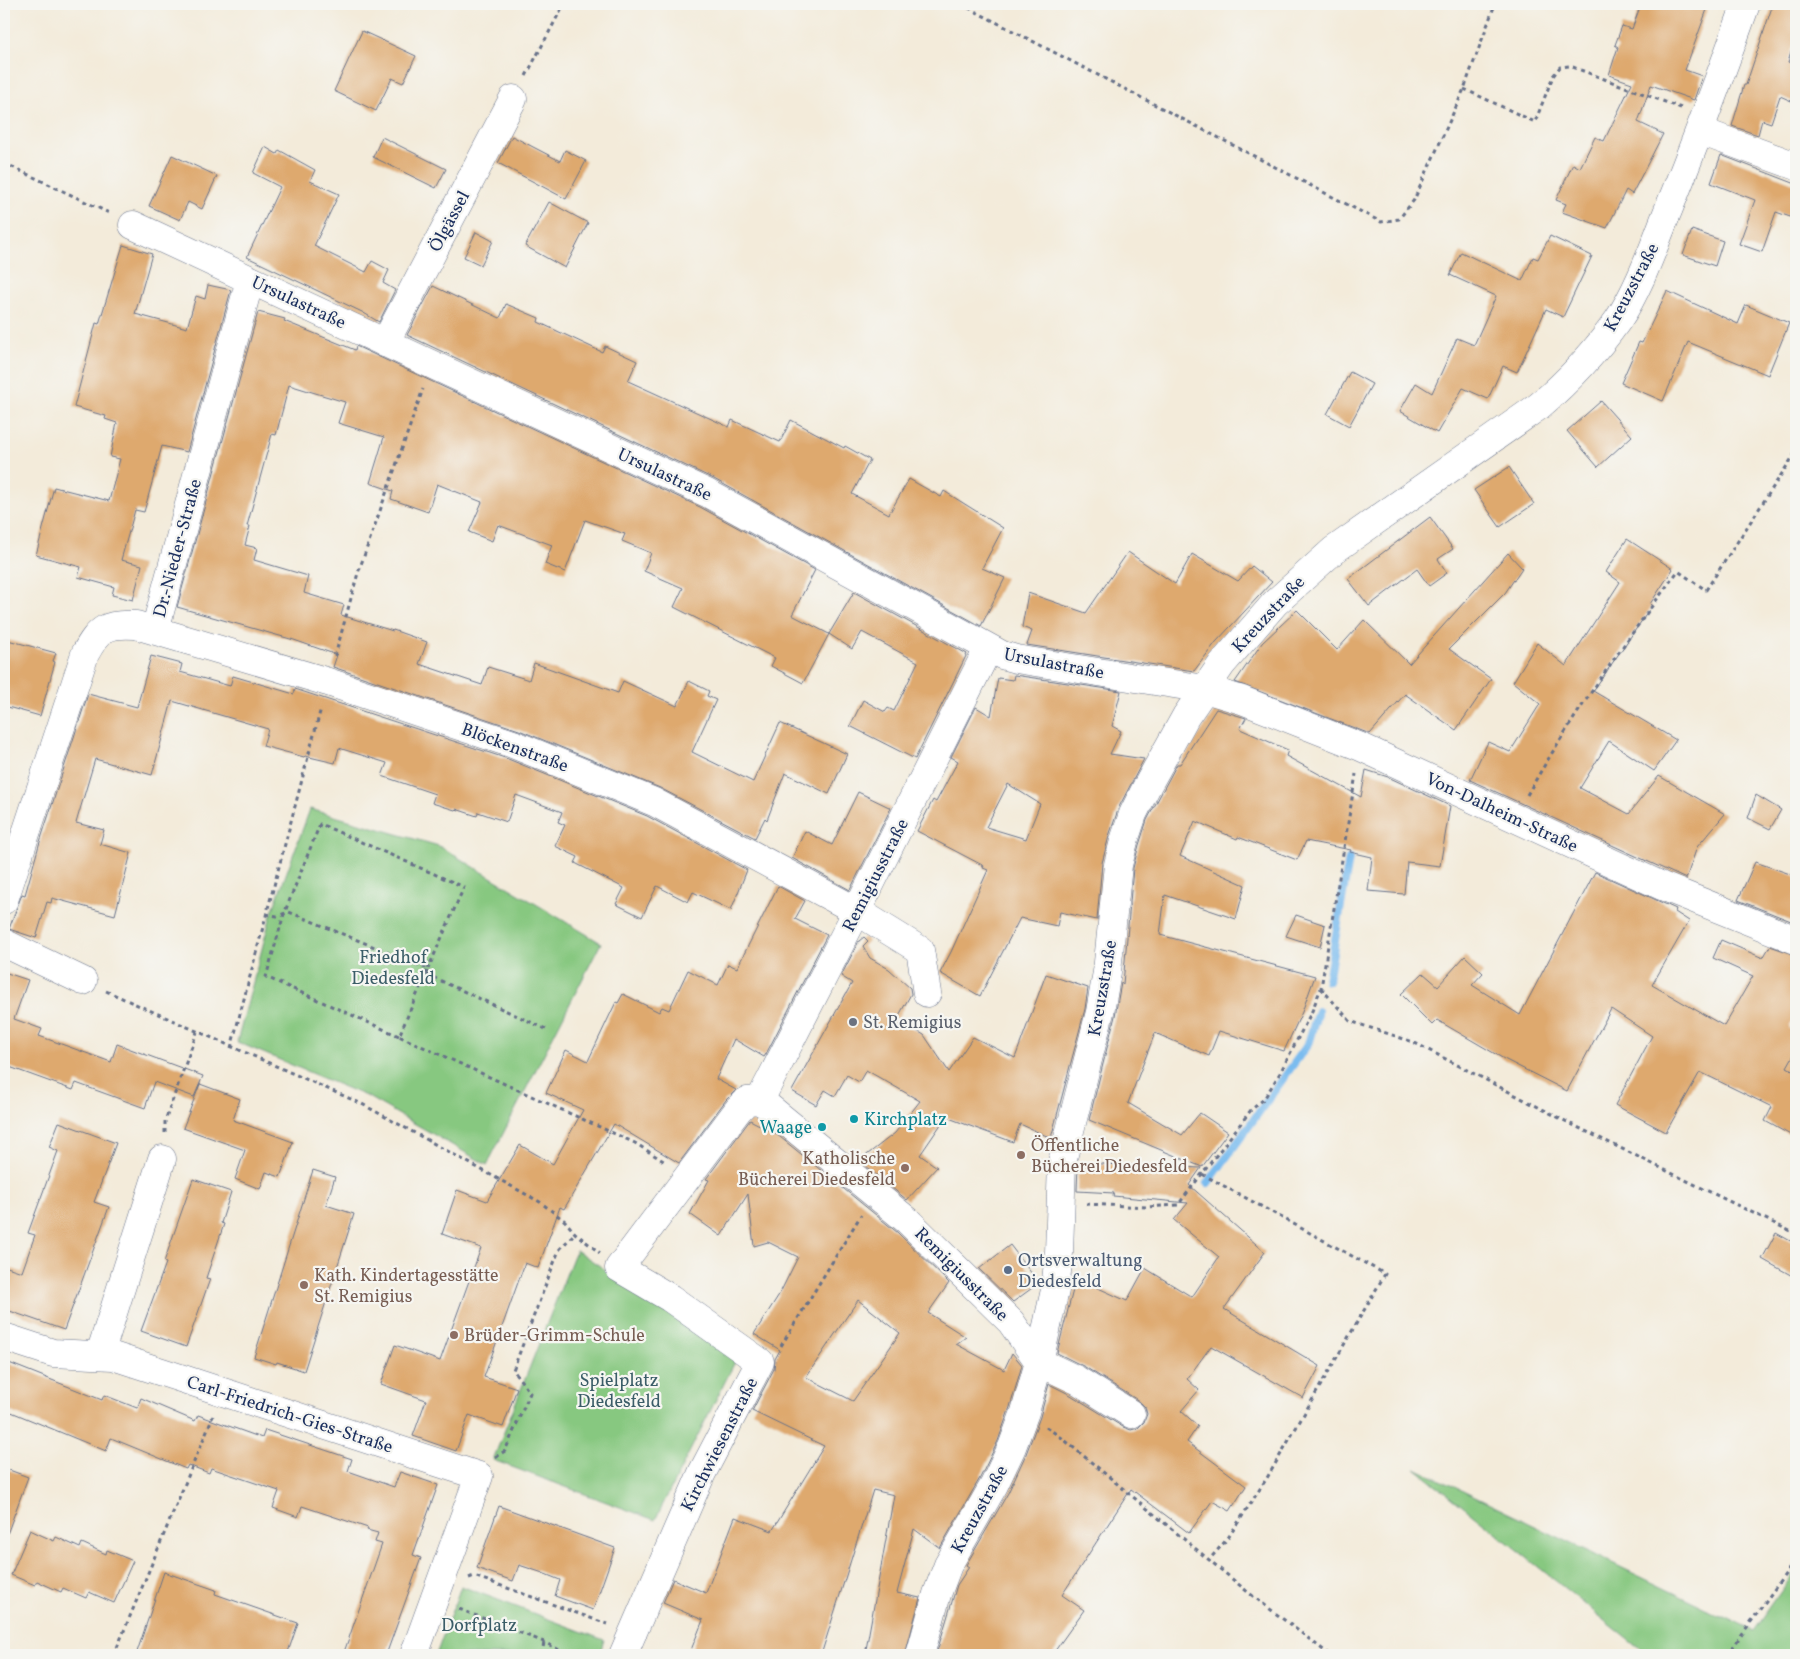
<svg xmlns="http://www.w3.org/2000/svg" width="1800" height="1659" viewBox="0 0 1800 1659" font-family="Vollkorn,serif">
  <rect width="100%" height="100%" fill="#f6f6f2"/>
  <filter id="ink" filterUnits="userSpaceOnUse"><feTurbulence type="fractalNoise" baseFrequency=".02" numOctaves="2"/><feDisplacementMap in="SourceGraphic" scale="10" xChannelSelector="R" yChannelSelector="G"/><feConvolveMatrix kernelMatrix="1 2 1 2 8 2 1 2 1" color-interpolation-filters="sRGB"/></filter>
  <filter id="wash" filterUnits="userSpaceOnUse"><feTurbulence type="fractalNoise" baseFrequency=".0096" numOctaves="4" result="noise"/><feDisplacementMap in="SourceGraphic" scale="20" xChannelSelector="R" yChannelSelector="G"/><feGaussianBlur stdDeviation="1.12" result="paint"/><feColorMatrix in="noise" values="0 0 0 0 0 0 0 0 0 0 0 0 0 0 0 0 0 1.4 0 .05"/><feComposite in="paint" operator="in"/></filter>
  <g filter="url(#wash)">
    <rect width="100%" height="100%" fill="#f3ebda"/>
    <g fill="#87c880" stroke="#517c6f">
      <polygon points="310,809 439,846 601,943 487,1165 368,1097 237,1042 271,915"/>
      <polygon points="576,1250 737,1358 655,1520 493,1460"/>
      <polygon points="1415,1468 1753,1631 1796,1570 1796,1655 1648,1655"/>
      <polygon points="461,1586 604,1640 599,1655 436,1655"/>
    </g>
    <g fill="none" stroke-linecap="round" stroke-linejoin="round">
      <g stroke="#7abcef" stroke-width="8">
        <polyline points="1328,981 1349,859"/>
        <polyline points="1208,1183 1308,1044 1318,1011"/>
      </g>
    </g>
    <g id="blocks">
      <g fill="#dea96e" fill-rule="evenodd">
        <polygon points="1641,4 1709,4 1685,70 1702,76 1694,100 1651,85 1638,122 1663,134 1632,194 1626,190 1607,228 1562,212 1566,204 1556,200 1573,164 1580,168 1595,137 1604,141 1632,83 1609,75 1618,47 1615,45 1622,26 1632,29"/>
        <polygon points="1773,4 1796,4 1796,37 1788,62 1796,65 1796,103 1780,96 1771,123 1762,120 1758,135 1732,126 1744,85 1746,85"/>
        <polygon points="362,31 416,56 403,83 392,78 376,111 334,91"/>
        <polygon points="512,136 560,161 565,150 586,161 566,199 498,163"/>
        <polygon points="382,137 446,169 436,188 373,157"/>
        <polygon points="265,147 277,154 279,150 315,170 310,181 339,194 314,246 366,272 372,261 389,270 383,283 395,290 379,322 362,312 247,257 280,187 253,173"/>
        <polygon points="172,155 217,176 202,209 188,202 180,220 149,206"/>
        <polygon points="1721,155 1796,184 1796,219 1776,212 1762,252 1739,244 1755,200 1711,183"/>
        <polygon points="549,202 588,223 565,268 525,246"/>
        <polygon points="1692,230 1723,241 1715,266 1683,255"/>
        <polygon points="476,232 493,241 481,265 464,257"/>
        <polygon points="1550,236 1592,256 1563,317 1546,309 1517,372 1503,366 1488,399 1463,388 1437,433 1400,411 1416,383 1432,393 1457,338 1474,345 1496,296 1450,275 1461,252 1522,281 1533,257 1538,259"/>
        <polygon points="123,245 152,254 135,314 187,328 196,296 205,299 208,285 231,290 187,452 162,446 144,512 135,510 121,560 142,565 133,600 112,595 114,587 78,577 81,567 36,555 54,487 109,501 120,459 110,457 117,423 105,419 106,416 74,407 96,323 99,324"/>
        <polygon points="433,286 500,318 506,304 539,318 538,322 602,352 605,346 637,361 628,381 729,427 732,420 780,442 791,420 844,448 845,446 870,460 852,494 889,514 909,479 941,497 944,491 1003,528 982,568 1005,578 981,626 714,479 407,335"/>
        <polygon points="1667,291 1738,324 1746,305 1789,323 1768,375 1688,342 1663,401 1621,383 1639,342 1642,343"/>
        <polygon points="258,312 285,319 284,321 355,350 356,346 700,507 815,570 792,615 829,634 803,683 771,666 775,658 674,607 683,588 644,571 651,553 622,541 625,534 585,520 565,572 545,564 552,545 498,525 492,541 469,532 482,502 437,484 428,512 391,499 393,491 370,483 384,437 338,423 345,402 289,385 276,435 272,434 247,526 250,526 245,545 257,548 254,560 308,576 304,593 344,605 341,615 393,631 393,630 427,642 419,664 482,685 488,667 529,680 534,663 618,693 623,681 677,706 689,681 709,691 707,696 716,700 692,752 753,782 780,723 847,754 829,794 785,773 767,820 765,818 755,838 660,788 519,730 333,667 337,655 294,640 177,607"/>
        <polygon points="1350,372 1372,384 1349,426 1327,414"/>
        <polygon points="1601,401 1632,436 1598,467 1567,431"/>
        <polygon points="1509,467 1534,504 1500,527 1474,490"/>
        <polygon points="1430,517 1453,549 1438,559 1447,573 1429,586 1417,569 1369,606 1348,579"/>
        <polygon points="1627,539 1673,569 1650,604 1652,606 1593,691 1676,740 1654,771 1609,741 1580,788 1629,814 1659,776 1725,814 1697,847 1686,879 1470,780 1488,742 1510,752 1540,704 1513,682 1537,643 1566,666 1620,582 1606,572"/>
        <polygon points="1128,552 1175,584 1192,554 1238,581 1252,566 1272,582 1216,642 1194,671 1027,645 1032,631 1022,627 1028,593 1086,613"/>
        <polygon points="1508,553 1522,568 1505,593 1449,649 1491,679 1456,730 1405,694 1370,734 1235,682 1262,643 1297,610 1337,650 1364,620 1409,664"/>
        <polygon points="854,592 967,654 915,759 850,726 863,700 885,712 888,708 894,711 918,662 862,632 852,649 829,634"/>
        <polygon points="4,639 56,653 53,661 55,662 40,716 4,706"/>
        <polygon points="151,656 182,664 180,672 230,686 233,676 294,694 295,689 508,759 647,816 747,870 731,910 693,892 688,902 657,886 642,917 616,904 624,888 575,863 578,857 555,846 565,825 558,822 562,812 516,795 507,822 478,812 477,816 456,809 455,810 432,803 435,794 382,776 387,763 339,748 335,763 305,756 304,757 263,746 268,729 172,701 152,775 95,759 76,823 104,830 100,844 131,853 115,915 52,898 51,903 47,902 36,938 9,929 22,894 25,895 39,845 88,694 137,707"/>
        <path d="M1014,675L1121,691L1112,726L1121,731L1110,754L1144,759L1119,807L1109,836L1102,863L1097,920L1060,912L1057,926L1020,918L980,996L940,973L951,952L988,870L983,868L984,866L917,831L933,800L936,802L958,761L951,757L976,707L991,716L998,678L1013,680ZM1008,784L1040,804L1026,839L986,827Z"/>
        <polygon points="1216,709 1246,718 1240,729 1288,750 1286,756 1361,797 1366,770 1388,777 1450,806 1440,866 1407,862 1404,894 1368,891 1372,857 1350,852 1351,850 1306,841 1297,860 1238,837 1237,839 1195,821 1180,856 1245,885 1236,919 1165,895 1160,935 1315,976 1302,1012 1284,1051 1219,1031 1209,1056 1155,1033 1128,1103 1182,1135 1200,1113 1228,1132 1202,1167 1089,1120 1115,1016 1121,983 1123,984 1133,868 1139,845 1147,820 1177,764 1180,764"/>
        <polygon points="858,792 891,808 850,890 792,858 805,831 832,845"/>
        <polygon points="1756,795 1781,810 1770,829 1748,818"/>
        <polygon points="1755,862 1796,876 1796,923 1738,900"/>
        <polygon points="1595,872 1676,909 1675,912 1689,921 1652,985 1724,1026 1753,976 1713,958 1721,940 1763,958 1770,946 1796,955 1796,1014 1789,1028 1796,1032 1796,1051 1787,1067 1796,1072 1796,1138 1765,1121 1772,1107 1700,1072 1666,1132 1615,1105 1652,1036 1611,1009 1567,1091 1504,1059 1437,1020 1432,1025 1401,994 1423,973 1438,986 1465,956 1483,973 1472,985 1520,1015"/>
        <polygon points="778,886 805,901 795,919 827,935 766,1054 764,1057 734,1039 716,1079 736,1090 726,1100 679,1163 614,1124 564,1209 560,1207 538,1268 525,1263 484,1377 517,1388 503,1427 469,1415 456,1451 413,1436 426,1400 381,1384 395,1345 440,1361 481,1248 442,1234 457,1190 487,1201 520,1145 553,1164 583,1110 546,1093 566,1050 588,1061 616,1002 618,1003 623,994 659,1012 662,1007 669,1010 688,970 718,985 728,964 737,968"/>
        <polygon points="1296,915 1325,925 1320,947 1286,936"/>
        <polygon points="864,937 868,941 863,946 870,958 889,969 910,988 911,994 897,1019 924,1035 949,1072 973,1037 1015,1058 1046,974 1088,988 1085,1009 1051,1138 1020,1124 1013,1142 946,1117 920,1155 937,1167 907,1200 859,1161 895,1133 920,1101 866,1070 859,1082 847,1075 835,1096 825,1090 816,1105 792,1091 852,983 841,976 859,941"/>
        <polygon points="4,972 28,980 14,1019 42,1029 39,1036 111,1062 117,1044 203,1076 194,1097 154,1082 145,1108 76,1083 73,1090 4,1065"/>
        <polygon points="200,1084 240,1099 233,1120 293,1142 280,1177 266,1172 260,1189 235,1179 245,1150 183,1128"/>
        <path d="M750,1120L775,1133L801,1154L898,1233L949,1283L928,1313L966,1337L956,1344L1004,1370L1012,1353L1022,1365L1010,1407L998,1441L980,1478L940,1548L914,1529L897,1593L920,1598L905,1655H865L894,1495L873,1490L821,1655H689L703,1620L663,1603L673,1579L706,1593L735,1517L772,1531L824,1446L752,1411L774,1369L775,1359L780,1350L754,1334L780,1293L798,1257L768,1242L754,1246L748,1194L721,1236L690,1214L709,1180L706,1179ZM858,1300L900,1333L853,1401L806,1377Z"/>
        <polygon points="59,1122 116,1143 94,1202 109,1207 64,1330 4,1309 4,1266 22,1272 35,1235 28,1233 58,1151 49,1147"/>
        <polygon points="1078,1163 1201,1168 1189,1185 1265,1252 1224,1309 1320,1366 1303,1398 1211,1346 1187,1379 1199,1390 1181,1411 1198,1426 1187,1442 1246,1486 1230,1511 1212,1501 1189,1533 1131,1489 1062,1595 1084,1610 1052,1655 936,1655 957,1585 969,1567 966,1565 1008,1493 1026,1454 1040,1417 1049,1384 1069,1394 1123,1427 1131,1430 1138,1428 1144,1422 1147,1414 1145,1407 1139,1401 1085,1367 1057,1353 1076,1278 1127,1301 1145,1268 1192,1297 1219,1257 1174,1220 1188,1203 1113,1196 1114,1193 1077,1191"/>
        <polygon points="313,1170 335,1177 326,1205 354,1214 304,1371 277,1362 276,1364 254,1357"/>
        <polygon points="193,1179 231,1192 221,1223 224,1224 206,1278 210,1279 186,1347 141,1331 166,1263 164,1262"/>
        <polygon points="1776,1233 1796,1244 1796,1278 1762,1259"/>
        <polygon points="1010,1245 1039,1283 1013,1302 979,1269"/>
        <polygon points="4,1361 102,1400 104,1395 137,1408 141,1398 195,1421 198,1415 262,1438 265,1430 352,1459 348,1471 394,1487 400,1472 438,1485 413,1555 421,1558 386,1655 343,1655 382,1544 375,1542 378,1533 367,1530 368,1528 302,1506 298,1517 273,1508 279,1491 211,1468 209,1473 188,1465 186,1469 111,1438 106,1451 4,1409"/>
        <polygon points="4,1468 28,1477 6,1537 4,1536"/>
        <polygon points="499,1506 615,1548 593,1610 555,1596 560,1580 540,1572 519,1565 513,1581 477,1568"/>
        <polygon points="30,1530 54,1541 56,1537 80,1548 82,1543 106,1554 107,1550 133,1561 114,1603 89,1592 86,1598 63,1588 61,1592 37,1581 35,1585 11,1575"/>
        <polygon points="164,1572 216,1590 215,1594 298,1623 287,1655 136,1655"/>
      </g>
    </g>
  </g>
  <g filter="url(#ink)">
    <use href="#blocks" fill-opacity="0" stroke="#677189" stroke-width="1"/>
    <g fill="none" stroke-linecap="round" stroke-linejoin="round">
      <g stroke="#677189" stroke-width="29">
        <g id="minor">
          <polyline points="1700,131 1796,166"/>
          <polyline points="133,225 707,493 1002,655 1016,659 1205,689 1242,700 1361,747 1662,886 1796,940"/>
          <polyline points="385,343 513,99"/>
          <polyline points="155,630 250,280"/>
          <path d="M4,900L85,654C99,628 107,623 136,625L328,682L513,744L654,802L857,911L920,950L927,993"/>
          <polyline points="4,943 83,981"/>
          <polyline points="760,1100 908,1221 1011,1322 1039,1362 1077,1380 1131,1414"/>
          <polyline points="4,1337 53,1353 113,1356 479,1476 414,1655"/>
          <polyline points="100,1354 162,1159"/>
          <polyline points="623,1655 702,1473 760,1362 670,1298 619,1268 738,1110 747,1101 760,1100 857,911 988,649"/>
          <path d="M920,1655L937,1594L948,1565L994,1485L1012,1447L1025,1412L1039,1362L1055,1290L1059,1253L1062,1162L1100,1012L1107,972L1118,865L1124,841L1133,814L1146,788L1186,716L1222,664L1275,603L1334,550L1539,406C1571,379 1594,354 1618,320C1639,289 1653,248 1667,213C1695,144 1721,74 1746,4"/>
        </g>
      </g>
      <g stroke="#677189" stroke-width="3" stroke-dasharray="4 4" stroke-linecap="butt">
        <polyline points="961,4 1381,222 1399,219 1414,200 1464,89 1495,4"/>
        <polyline points="526,76 564,4"/>
        <polyline points="1464,89 1535,122 1553,76 1560,67 1570,66 1681,108"/>
        <polyline points="4,163 109,213"/>
        <polyline points="335,656 358,573 423,389"/>
        <path d="M1527,795C1571,718 1624,643 1678,571L1706,590L1796,452"/>
        <polyline points="266,914 277,916 289,912 428,969 399,1036 635,1143 665,1162"/>
        <polyline points="426,974 548,1030"/>
        <polyline points="1321,988 1350,1021 1413,1042 1571,1124 1796,1234"/>
        <polyline points="106,991 362,1104 540,1202 565,1221 575,1233 600,1253"/>
        <polyline points="399,1036 266,977 284,914 320,824 464,887 428,969"/>
        <polyline points="231,1048 321,708"/>
        <polyline points="165,1133 165,1121 197,1032"/>
        <polyline points="1202,1174 1385,1274 1267,1478 1228,1538 1209,1560"/>
        <polyline points="1086,1204 1147,1207 1178,1205 1251,1110 1264,1099 1280,1073 1312,1011 1321,988 1356,774"/>
        <polyline points="781,1346 861,1215"/>
        <polyline points="1046,1427 1062,1438 1249,1593 1330,1655"/>
        <polyline points="495,1457 505,1451 530,1393 513,1370 559,1250 575,1233"/>
        <polyline points="469,1578 474,1576 607,1624"/>
        <polyline points="459,1609 544,1642 569,1655"/>
        <polyline points="114,1655 213,1416"/>
        <polyline points="542,1655 544,1642"/>
        <polyline points="1727,1655 1796,1559"/>
      </g>
      <use href="#minor" stroke="#fff" stroke-width="28"/>
    </g>
  </g>
  <circle fill="#6b7280" stroke="#f6f6f2" stroke-width="2" cx="853" cy="1022" r="5"/>
  <g fill="#0f9aa8" stroke="#f6f6f2" stroke-width="2">
    <circle cx="854" cy="1119" r="5"/>
    <circle cx="822" cy="1127" r="5"/>
  </g>
  <g fill="#8d6e63" stroke="#f6f6f2" stroke-width="2">
    <circle cx="1021" cy="1155" r="5"/>
    <circle cx="905" cy="1168" r="5"/>
    <circle cx="304" cy="1285" r="5"/>
    <circle cx="454" cy="1335" r="5"/>
  </g>
  <circle fill="#5c6f8a" stroke="#f6f6f2" stroke-width="2" cx="1008" cy="1270" r="5"/>
  <g text-anchor="middle" stroke-width="4.5" stroke-linejoin="round" paint-order="stroke">
    <g font-size="18" fill="#1b2f5e" stroke="#f6f6f2">
      <text transform="translate(449 221) rotate(-62)" y="6">Ölgässel</text>
      <text transform="translate(1631 287) rotate(-62)" y="6">Kreuzstraße</text>
      <text transform="translate(299 302) rotate(25)" y="6">Ursulastraße</text>
      <text transform="translate(665 474) rotate(25)" y="6">Ursulastraße</text>
      <text transform="translate(177 548) rotate(-75)" y="6">Dr.-Nieder-Straße</text>
      <text transform="translate(1268 614) rotate(-47)" y="6">Kreuzstraße</text>
      <text transform="translate(1054 663) rotate(11)" y="6">Ursulastraße</text>
      <text transform="translate(515 747) rotate(20)" y="6">Blöckenstraße</text>
      <text transform="translate(1502 812) rotate(25)" y="6">Von-Dalheim-Straße</text>
      <text transform="translate(875 875) rotate(-63)" y="6">Remigiusstraße</text>
      <text transform="translate(1102 988) rotate(-80)" y="6">Kreuzstraße</text>
      <text transform="translate(962 1274) rotate(45)" y="6">Remigiusstraße</text>
      <text transform="translate(290 1414) rotate(18)" y="6">Carl-Friedrich-Gies-Straße</text>
      <text transform="translate(719 1444) rotate(-63)" y="6">Kirchwiesenstraße</text>
      <text transform="translate(979 1509) rotate(-61)" y="6">Kreuzstraße</text>
    </g>
    <g font-size="18" fill="#3b5d68" stroke="#f6f6f2">
      <text x="393" y="963">Friedhof<tspan x="393" dy="21">Diedesfeld</tspan></text>
      <text x="619" y="1386">Spielplatz<tspan x="619" dy="21">Diedesfeld</tspan></text>
      <text x="479" y="1631">Dorfplatz</text>
    </g>
    <g font-size="18" fill="#5b616d" stroke="#f6f6f2" text-anchor="start">
      <text x="863" y="1028">St. Remigius</text>
    </g>
    <g font-size="18" fill="#0d838f" stroke="#f6f6f2" text-anchor="start">
      <text x="864" y="1125">Kirchplatz</text>
      <text x="812" y="1133" text-anchor="end">Waage</text>
    </g>
    <g font-size="18" fill="#785e54" stroke="#f6f6f2" text-anchor="start">
      <text x="1031" y="1151">Öffentliche<tspan x="1031" dy="21">Bücherei Diedesfeld</tspan></text>
      <text x="895" y="1164" text-anchor="end">Katholische<tspan x="895" dy="21">Bücherei Diedesfeld</tspan></text>
      <text x="314" y="1281">Kath. Kindertagesstätte<tspan x="314" dy="21">St. Remigius</tspan></text>
      <text x="464" y="1341">Brüder-Grimm-Schule</text>
    </g>
    <g font-size="18" fill="#4e5e75" stroke="#f6f6f2" text-anchor="start">
      <text x="1018" y="1266">Ortsverwaltung<tspan x="1018" dy="21">Diedesfeld</tspan></text>
    </g>
  </g>
  <rect width="1800" height="1659" fill="none" stroke="#f6f6f2" stroke-width="20"/>
</svg>
